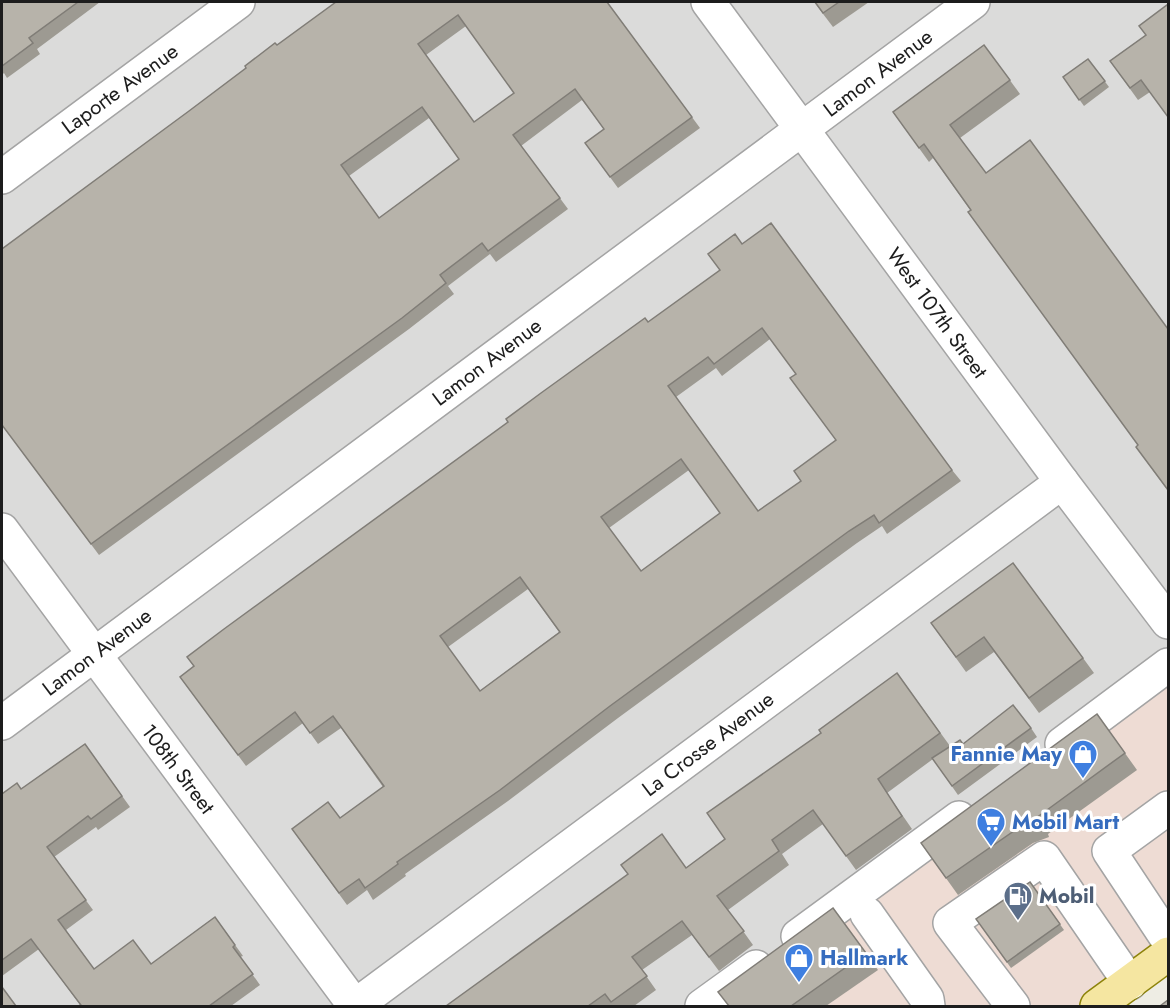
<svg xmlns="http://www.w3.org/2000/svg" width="1170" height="1008" viewBox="0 0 1170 1008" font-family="Jost,sans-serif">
  <rect width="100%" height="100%" fill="#eeede4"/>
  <polygon fill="#dbdbda" points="2,2 1168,2 1168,665 702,1006 2,1006"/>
  <polygon fill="#eedcd4" points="1168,665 1168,954 1097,1006 702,1006"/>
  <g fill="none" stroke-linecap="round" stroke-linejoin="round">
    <g stroke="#a4a4a4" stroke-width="36">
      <g id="minor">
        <polyline points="708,2 1062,482 1168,622"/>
        <polyline points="2,177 238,2"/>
        <polyline points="2,530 355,1006"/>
        <polyline points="2,723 973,2"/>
        <polyline points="1062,744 1168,665"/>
        <polyline points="1168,808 1109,851 1168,940"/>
        <polyline points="867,914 927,999 928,1006"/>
        <polyline points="798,936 959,818"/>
        <polyline points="355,1006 1062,482"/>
        <polyline points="702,1006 756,967"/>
        <polyline points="1013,1006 950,923 1044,858 1130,983"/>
      </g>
    </g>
    <g stroke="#8d830a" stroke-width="36">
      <polyline id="major" points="1097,1006 1168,954"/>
    </g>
    <use href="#minor" stroke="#fff" stroke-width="33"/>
    <use href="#major" stroke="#f5e6a1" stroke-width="33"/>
  </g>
  <g fill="#9d9a92" fill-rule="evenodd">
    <polygon points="2,2 100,2 37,49 40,54 7,78 4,73 2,75"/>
    <path d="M336,2H607L700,128L618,188L585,143L604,129L582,100L521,146L568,209L496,262L490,254L448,286L454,294L409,329L99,555L2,425L189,111ZM466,26L514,93L474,122L426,55ZM429,118L459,159L379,218L349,176Z"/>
    <polygon points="814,2 869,2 833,27"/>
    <polygon points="1167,5 1150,92 1138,100 1110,61 1146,35"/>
    <polygon points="984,45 1020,94 960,138 986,173 1168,329 1168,491 1136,447 1138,445 933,158 929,162 893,112"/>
    <polygon points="1088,59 1109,87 1084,106 1063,77"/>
    <path d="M742,244L952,470L961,481L887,534L882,526L857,543L618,718L508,801L405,874L406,876L373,900L367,890L347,905L292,829L340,818L383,787L341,728L318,744L303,723L246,766L180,677L194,667L187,657L719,271ZM770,339L796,374L836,441L801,481L758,511L676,397L716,368L722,376ZM689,470L720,513L641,571L609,528ZM528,589L559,632L480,691L448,647Z"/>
    <polygon points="931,623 1083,658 1094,673 1039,713 994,652 966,672"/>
    <polygon points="897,673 950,746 963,744 1031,728 1037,737 958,795 933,759 887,793 912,829 856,870 823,824 782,854 789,865 728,910 753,945 719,971 692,935 642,970 656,990 634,1006 446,1006 686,868 725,839 821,733"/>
    <polygon points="1097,714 1137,770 1048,834 1049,837 1033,843 958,895 921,843"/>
    <polygon points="85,744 130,807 98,830 96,827 54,857 93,910 66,930 94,969 151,964 215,917 243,956 240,957 260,985 231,1006 78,1006 80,1005 39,949 2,976 2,794 21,789"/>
    <polygon points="1030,882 1064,930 1011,968 976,919"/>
    <polygon points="833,908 878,970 826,1006 729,1006"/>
  </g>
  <g fill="#b7b3aa" stroke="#807d77" stroke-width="1.5" fill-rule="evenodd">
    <polygon points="2,2 78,2 29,38 33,43 2,66"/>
    <path d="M336,2H607L692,117L610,177L585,143L604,129L575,89L513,135L560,198L488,251L482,243L440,275L446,283L402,318L91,544L2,425V249L189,111L246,68L245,66L275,43L277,45ZM458,15L514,93L474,122L418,44ZM422,107L459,159L379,218L341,165Z"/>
    <polygon points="815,2 839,2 823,13"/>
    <polygon points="1167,5 1168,7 1168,117 1141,80 1130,88 1110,61 1146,35 1139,26"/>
    <polygon points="984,45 1010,80 950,125 986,173 1030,140 1168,329 1168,490 1136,447 1138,445 968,212 971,210 924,144 919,148 893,112"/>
    <polygon points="1088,59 1105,81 1079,100 1063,77"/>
    <path d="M771,223L952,470L879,523L874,515L849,531L610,706L500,790L397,862L398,864L365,888L359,879L339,893L292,829L328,802L340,818L384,786L333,716L310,733L295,712L238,755L180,677L194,666L187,657L224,629L508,422L506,419L541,393L645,318L648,322L720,270L708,254L735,234L742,244ZM762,328L796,374L790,378L836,440L794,471L801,481L758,511L668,386L708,357L714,364ZM681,459L720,513L641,571L601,517ZM520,577L560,632L480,691L440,636Z"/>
    <polygon points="1013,563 1083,658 1029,698 984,637 956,657 931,623"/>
    <polygon points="897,673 940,733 878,779 902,816 846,856 813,810 772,840 779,851 717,896 744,931 709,957 682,921 632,957 647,976 611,1002 605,994 588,1006 446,1006 628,874 621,865 662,834 686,868 725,839 707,813 821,733 819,730"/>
    <polygon points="1013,705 1031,728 952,786 932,758 960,740 963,744"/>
    <polygon points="1097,714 1125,753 1036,818 1038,820 1021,826 946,878 921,843"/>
    <polygon points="85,744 122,796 91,819 88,816 47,847 86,900 58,920 94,969 133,940 151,964 215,917 235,945 233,947 253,974 209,1006 78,1006 81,1005 31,939 2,960 2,794 17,783 21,789"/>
    <polygon points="1030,882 1060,924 1007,962 976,919"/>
    <polygon points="833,908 866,953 791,1006 729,1006 718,992"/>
    <polygon points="2,987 16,1006 2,1006"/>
    <polygon points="1168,1000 1168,1006 1160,1006"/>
  </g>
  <defs>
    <g id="shop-pin" transform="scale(1.5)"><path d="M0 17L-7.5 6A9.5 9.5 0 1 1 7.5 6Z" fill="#3f7fe0" stroke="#fff"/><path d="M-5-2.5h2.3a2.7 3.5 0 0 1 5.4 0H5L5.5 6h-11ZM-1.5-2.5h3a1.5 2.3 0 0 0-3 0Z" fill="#fff"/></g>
    <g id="supermarket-pin" transform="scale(1.5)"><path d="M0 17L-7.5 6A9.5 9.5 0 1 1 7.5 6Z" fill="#3f7fe0" stroke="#fff"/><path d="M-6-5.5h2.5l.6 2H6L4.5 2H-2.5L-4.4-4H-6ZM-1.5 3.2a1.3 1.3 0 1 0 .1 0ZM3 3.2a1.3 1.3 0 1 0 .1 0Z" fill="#fff"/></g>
    <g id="fuel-pin" transform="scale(1.5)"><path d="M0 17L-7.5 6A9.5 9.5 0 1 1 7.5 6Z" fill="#5c6f8a" stroke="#fff"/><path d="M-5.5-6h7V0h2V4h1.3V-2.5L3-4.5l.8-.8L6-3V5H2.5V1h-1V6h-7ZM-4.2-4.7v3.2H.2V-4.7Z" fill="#fff"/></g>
  </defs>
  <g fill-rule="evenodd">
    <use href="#shop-pin" x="1083" y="754"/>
    <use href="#supermarket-pin" x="991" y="822"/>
    <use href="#fuel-pin" x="1018" y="896"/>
    <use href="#shop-pin" x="799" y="958"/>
  </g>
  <g text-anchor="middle" stroke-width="6" stroke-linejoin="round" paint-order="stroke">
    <g font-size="21" fill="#1d1d1d" stroke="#fff">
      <text transform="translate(878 73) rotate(-37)" y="7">Lamon Avenue</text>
      <text transform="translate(120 89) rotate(-36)" y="7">Laporte Avenue</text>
      <text transform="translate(937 313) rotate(54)" y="7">West 107th Street</text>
      <text transform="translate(487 362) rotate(-37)" y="7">Lamon Avenue</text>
      <text transform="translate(97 652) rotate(-37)" y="7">Lamon Avenue</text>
      <text transform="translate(708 744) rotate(-37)" y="7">La Crosse Avenue</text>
      <text transform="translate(178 769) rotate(53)" y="7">108th Street</text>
    </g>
    <g font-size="21" font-weight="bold" fill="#366cbe" stroke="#fff" text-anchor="start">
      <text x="1062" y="761" text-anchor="end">Fannie May</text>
      <text x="1012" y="829">Mobil Mart</text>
      <text x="820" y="965">Hallmark</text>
    </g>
    <g font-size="21" font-weight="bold" fill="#4e5e75" stroke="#fff" text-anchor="start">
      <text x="1039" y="903">Mobil</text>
    </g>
  </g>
  <rect width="1170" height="1008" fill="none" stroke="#1d1d1d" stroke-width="6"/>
</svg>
